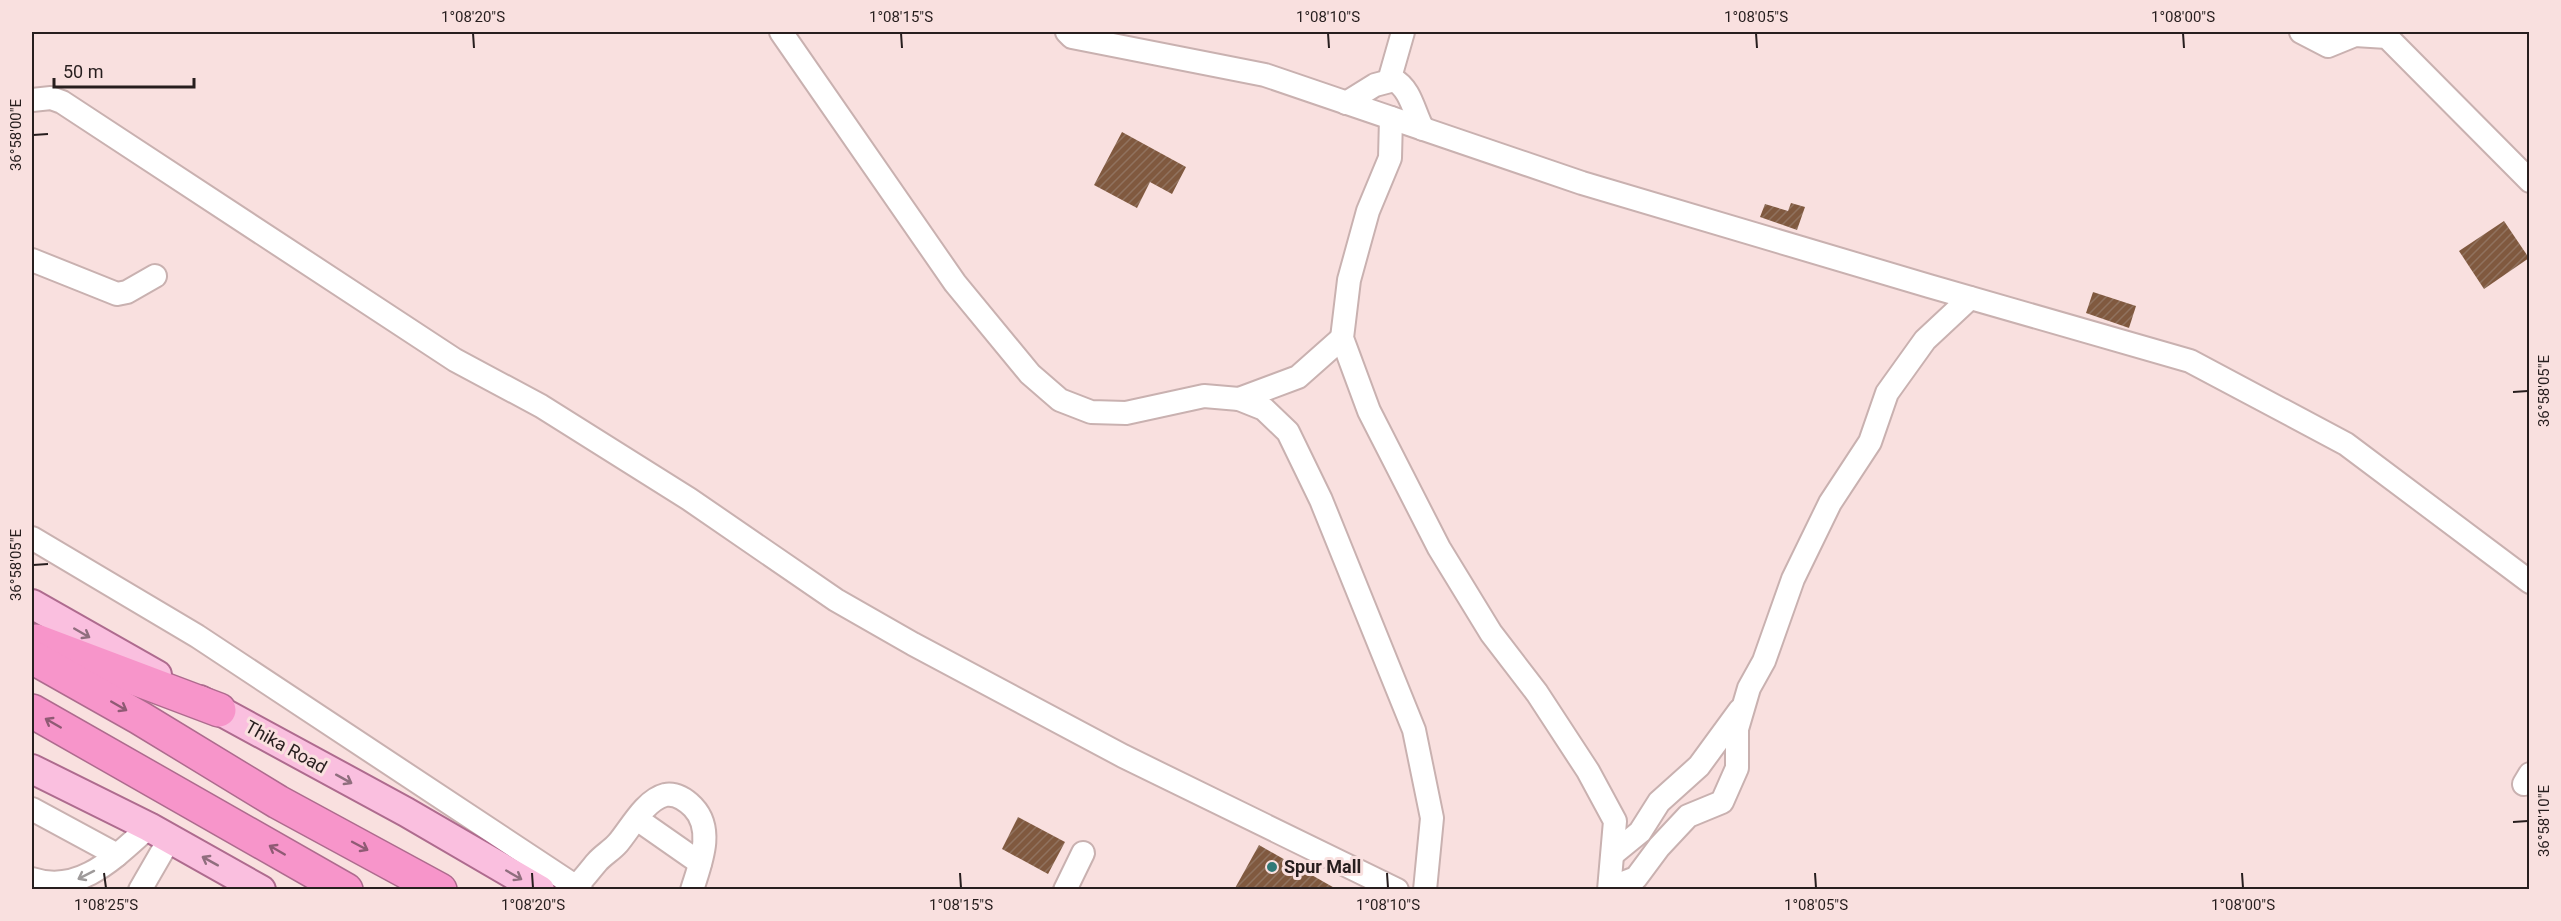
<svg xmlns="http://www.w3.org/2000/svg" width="2561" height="921" viewBox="0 0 2561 921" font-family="Roboto,sans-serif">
  <defs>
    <pattern id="building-hatch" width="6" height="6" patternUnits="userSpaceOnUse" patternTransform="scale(1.5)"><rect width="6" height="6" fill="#80593f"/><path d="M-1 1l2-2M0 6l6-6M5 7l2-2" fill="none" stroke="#90725e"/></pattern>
  </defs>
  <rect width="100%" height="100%" fill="#f9e0df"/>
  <g fill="url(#building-hatch)">
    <polygon points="1122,132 1186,167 1172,194 1150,182 1137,208 1094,185"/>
    <polygon points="1791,203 1805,207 1797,230 1760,217 1765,204 1788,211"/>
    <polygon points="2504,221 2529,258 2484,289 2459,251"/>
    <polygon points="2093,292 2136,306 2129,328 2086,313"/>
    <polygon points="1018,817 1065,842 1048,874 1002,849"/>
    <polygon points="1259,845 1338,890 1234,890"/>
  </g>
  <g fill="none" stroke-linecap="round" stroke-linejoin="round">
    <g stroke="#c9b1b0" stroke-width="26">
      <g id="minor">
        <polyline points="781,32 955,283 1030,374 1060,400 1091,412 1126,413 1204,396 1239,399 1264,409 1288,432 1321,500 1414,730 1432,818 1425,890"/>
        <polyline points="1067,32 1072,37 1265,75 1582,183 1929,286 2190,361 2346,444 2530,582"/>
        <polyline points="2301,32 2328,46 2355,35 2387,37 2530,181"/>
        <polyline points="1389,81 1403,32"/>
        <polyline points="32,100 51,98 62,102 455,360 541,406 689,499 836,600 913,644 1123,756 1397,890"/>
        <path d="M1346,103L1375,85L1394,80C1411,89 1414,113 1423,129"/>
        <polyline points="1391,118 1390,158 1368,211 1349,280 1342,338 1369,411 1439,548 1491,633 1537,693 1588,771 1615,821 1609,890"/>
        <polyline points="32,260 117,294 127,292 155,276"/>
        <polyline points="1239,399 1298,377 1342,338"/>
        <polyline points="32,538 197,636 581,890"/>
        <polyline points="2524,784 2530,774"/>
        <polyline points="32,809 117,855"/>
        <polyline points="637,819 700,863"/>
        <polyline points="1613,854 1640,832 1659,802 1699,766 1740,710"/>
        <path d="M32,879C80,895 115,857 149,827"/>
        <path d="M576,886C584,879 590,870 597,862C603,855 612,850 618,843C630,829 645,800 665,795C676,793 686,800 693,807C715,830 700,864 692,890"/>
        <polyline points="1610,888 1636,878 1659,847 1688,816 1722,802 1737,768 1737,729 1749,688 1764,661 1793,579 1830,503 1870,442 1887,393 1925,340 1970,298"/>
        <polyline points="140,890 170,838"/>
        <polyline points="1065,890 1083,853"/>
      </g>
    </g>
    <g stroke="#ae6b8e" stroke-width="32">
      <g id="major">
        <polyline points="32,604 157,675"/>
        <polyline points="200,700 406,812 540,890"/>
        <polyline points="32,769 149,827 261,890"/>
      </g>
    </g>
    <g stroke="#ae6b8e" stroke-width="36">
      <g id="highway">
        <polyline points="36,641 219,710"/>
        <polyline points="32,657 140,718 278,802 440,890"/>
        <polyline points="32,711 346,890"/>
      </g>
    </g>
    <use href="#minor" stroke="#fff" stroke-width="22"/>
    <use href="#major" stroke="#fabfdf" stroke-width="28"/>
    <use href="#highway" stroke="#f795ca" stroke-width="33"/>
  </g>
  <defs><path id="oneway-shaft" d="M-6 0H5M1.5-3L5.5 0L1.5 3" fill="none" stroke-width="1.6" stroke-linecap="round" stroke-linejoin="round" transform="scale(1.5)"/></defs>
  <g stroke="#906e7e">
    <use href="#oneway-shaft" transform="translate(82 633) rotate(30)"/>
    <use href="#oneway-shaft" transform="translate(344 779) rotate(29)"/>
    <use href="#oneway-shaft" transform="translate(210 861) rotate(-151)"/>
    <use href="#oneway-shaft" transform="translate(514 875) rotate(30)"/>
  </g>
  <g stroke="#8f5a74">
    <use href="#oneway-shaft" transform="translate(119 706) rotate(30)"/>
    <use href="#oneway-shaft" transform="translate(53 723) rotate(-150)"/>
    <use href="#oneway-shaft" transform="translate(360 846) rotate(28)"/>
    <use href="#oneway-shaft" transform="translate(277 850) rotate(-150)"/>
  </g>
  <use stroke="#9e9a9a" href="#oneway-shaft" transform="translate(86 875) rotate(153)"/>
  <path fill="none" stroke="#271e1e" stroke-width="2" d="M473,33L474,48M901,33L902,48M1328,33L1329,48M1756,33L1757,48M2183,33L2184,48M33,135L48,134M2513,392L2528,391M33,565L48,564M2513,822L2528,821M104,873L106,888M532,873L533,888M960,873L961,888M1387,873L1388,888M1815,873L1816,888M2242,873L2243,888"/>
  <circle fill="#317a78" stroke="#f9e0df" stroke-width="2" cx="1272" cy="867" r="6"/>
  <g text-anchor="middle" stroke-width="6" stroke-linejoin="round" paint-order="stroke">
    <g font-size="18" fill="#271e1e" stroke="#f9e0df">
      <text transform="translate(286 747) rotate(29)" y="6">Thika Road</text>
    </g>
    <g font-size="18" font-weight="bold" fill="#271e1e" stroke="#f9e0df" text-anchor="start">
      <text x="1284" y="873">Spur Mall</text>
    </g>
  </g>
  <rect width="2561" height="921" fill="none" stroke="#f9e0df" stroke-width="66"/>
  <path d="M54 78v9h140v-9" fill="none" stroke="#271e1e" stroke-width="3"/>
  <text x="63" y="78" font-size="18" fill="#271e1e" stroke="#f9e0df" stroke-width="4.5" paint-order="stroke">50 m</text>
  <rect x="33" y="33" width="2495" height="855" fill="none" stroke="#271e1e" stroke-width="2"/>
  <g font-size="15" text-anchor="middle" fill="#271e1e">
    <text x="473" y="22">1°08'20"S</text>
    <text x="901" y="22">1°08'15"S</text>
    <text x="1328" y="22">1°08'10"S</text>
    <text x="1756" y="22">1°08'05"S</text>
    <text x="2183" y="22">1°08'00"S</text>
    <text transform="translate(16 135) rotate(-90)" y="5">36°58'00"E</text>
    <text transform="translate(2544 391) rotate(-90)" y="5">36°58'05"E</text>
    <text transform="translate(16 565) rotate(-90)" y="5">36°58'05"E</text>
    <text transform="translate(2544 821) rotate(-90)" y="5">36°58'10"E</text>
    <text x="106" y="910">1°08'25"S</text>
    <text x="533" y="910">1°08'20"S</text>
    <text x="961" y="910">1°08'15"S</text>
    <text x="1388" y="910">1°08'10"S</text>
    <text x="1816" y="910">1°08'05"S</text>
    <text x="2243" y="910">1°08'00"S</text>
  </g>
</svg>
